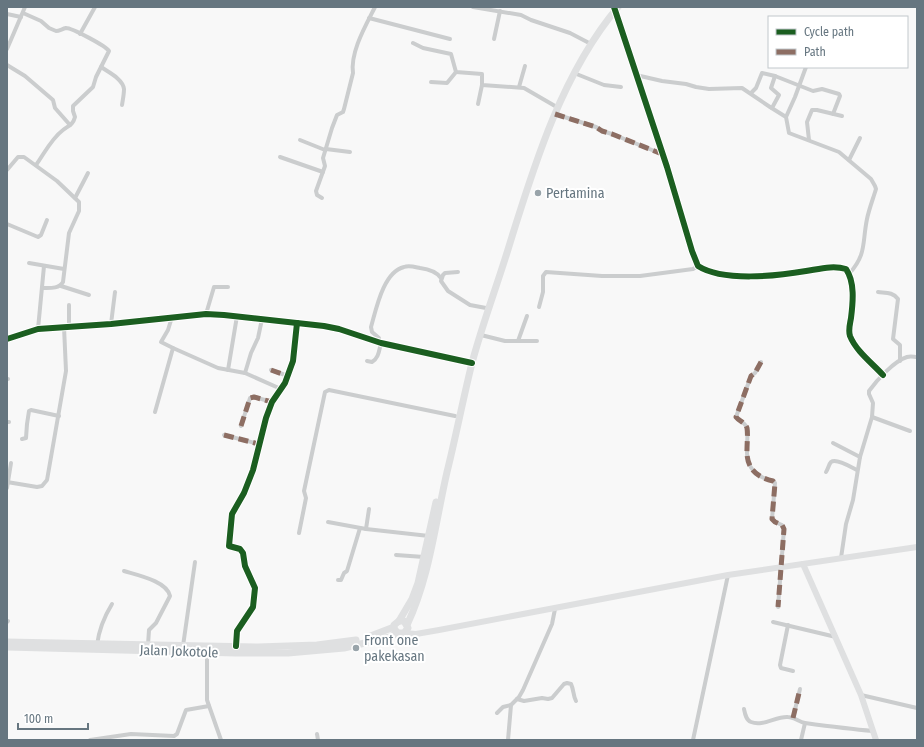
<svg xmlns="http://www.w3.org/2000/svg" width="924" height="747" viewBox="0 0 924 747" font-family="'Fira Sans Condensed',sans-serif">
  <rect width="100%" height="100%" fill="#f8f8f8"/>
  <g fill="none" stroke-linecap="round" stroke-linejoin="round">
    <g stroke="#cbcdce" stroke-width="4">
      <polyline points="473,7 521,15 531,20 570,33 591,44"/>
      <path d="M615,10L667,167L692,251L698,266C723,282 777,276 806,271C819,269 833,265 846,269C855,282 853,302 851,318C850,324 848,330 850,336C856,351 872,363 883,375"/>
      <path d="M23,13L41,21L49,28L56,31C59,31 62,29 66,28C72,28 106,46 109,51L96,77L93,87L73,106V111L75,117C73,125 68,126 63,130C51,139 44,154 36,165"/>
      <polyline points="7,14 21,17"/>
      <polyline points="369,18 450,39"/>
      <polyline points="80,34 95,7"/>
      <polyline points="494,39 500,11"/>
      <polyline points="413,43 423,48 451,54 456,72 482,74 482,85 524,88 555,106"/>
      <polyline points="7,49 25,7"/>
      <polyline points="7,65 25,76 53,100 55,108 70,125"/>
      <path d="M101,67C108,72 123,79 124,89C124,94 123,99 122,105"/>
      <polyline points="574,73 604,85 621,87"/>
      <path d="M636,75L662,81L686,84L696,87L709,89L742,88L770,107L786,117L789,133L839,152L871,179L875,186L876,189C873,199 869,209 867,219C862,243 867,254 849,274"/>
      <polyline points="775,76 813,91 822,89 839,94 840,96 833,114"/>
      <polyline points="431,82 447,83 456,72"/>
      <polyline points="519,87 525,66"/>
      <polyline points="751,93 756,88 762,73 775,76 771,88 779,95 772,108"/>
      <polyline points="478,104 482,85"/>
      <polyline points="555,114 596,127 602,131 612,134 662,154"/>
      <polyline points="786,117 795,97 806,67"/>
      <polyline points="300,140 325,150"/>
      <polyline points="809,140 807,122 812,110 817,110 842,116"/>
      <polyline points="326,149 350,152"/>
      <polyline points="280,157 323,172"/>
      <polyline points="849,160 860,138"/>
      <path d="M7,170L18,157H24L57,181L79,202V211L69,233L63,282C59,289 50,288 42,288"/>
      <polyline points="75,198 88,173"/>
      <path d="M322,198L317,195L316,191L325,166L323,158L332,128L337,115L343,112L344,109L353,73C350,52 366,25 375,7"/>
      <polyline points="7,224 38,237 41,235 47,220"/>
      <polyline points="29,263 64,269"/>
      <polyline points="458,272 445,273 443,275 441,281 448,291 470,305 486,308"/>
      <polyline points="61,286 89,295"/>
      <path d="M878,292C886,293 893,292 898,299L893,339L900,345V361"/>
      <polyline points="539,307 543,292 543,276 546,272 602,276 640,276 693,269 698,266"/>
      <polyline points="206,314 214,287 228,287"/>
      <polyline points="172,317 168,330 161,342 173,348"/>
      <polyline points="111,324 115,292"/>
      <polyline points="69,326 69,305"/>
      <polyline points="38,329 44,266"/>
      <polyline points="481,335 505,341 537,341"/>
      <polyline points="7,339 38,329 111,324 206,314 224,315 324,326 339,329 381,343 472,363"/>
      <polyline points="518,341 527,316"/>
      <path d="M378,342L379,338L372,332L371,327C376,310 383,272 404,267C409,265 415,267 420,268C428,269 436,271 441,278"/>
      <path d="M367,361L372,362C379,358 379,350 381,343"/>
      <path d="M761,362L755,373L751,376L736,417C739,421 745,422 747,428C748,434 747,443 747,449C746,468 756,477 773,481L775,483L772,519L775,522L782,525L784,529L778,607"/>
      <polyline points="228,370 237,316"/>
      <polyline points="271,370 288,376"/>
      <polyline points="245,373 251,353 258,338 262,319"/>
      <polyline points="7,379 8,379"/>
      <polyline points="155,412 173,348 218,368 245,373 281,389"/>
      <polyline points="872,417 910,431"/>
      <polyline points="7,422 9,422"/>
      <polyline points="241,426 250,398 254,397 272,402"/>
      <polyline points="224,435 259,444"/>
      <polyline points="22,439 26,438 27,424 29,411 31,410 59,416"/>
      <polyline points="833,443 860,457"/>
      <path d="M826,472C828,469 829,464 831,462C836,458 851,467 857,470"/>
      <polyline points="7,482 37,487 42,486 47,480 66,371 64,327"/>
      <polyline points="7,488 11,463"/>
      <polyline points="328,522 366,529 429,536"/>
      <polyline points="366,529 369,509"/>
      <polyline points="299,533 306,498 304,491 325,392 329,390 455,416"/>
      <polyline points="396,555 424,557"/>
      <path d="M841,558L846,524L853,500L860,457L872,417L873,403L869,394V391C877,380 894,361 907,357C911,356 914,357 917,357"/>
      <path d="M124,571C137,575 167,581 170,596L156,623L149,630L148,645"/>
      <polyline points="338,580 341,580 344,573 347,571 360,528"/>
      <polyline points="7,622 8,621"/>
      <polyline points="773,622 836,637"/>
      <polyline points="788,625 780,665 781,668 793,671"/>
      <path d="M97,645C99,629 104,617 112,604"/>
      <polyline points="183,646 195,562"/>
      <polyline points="236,646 237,631 253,607 255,588 245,566 243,553 240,549 229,546 232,514 244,493 253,470 266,418 272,402 285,383 293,361 297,323"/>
      <polyline points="207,651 207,700 221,740"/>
      <polyline points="861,695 917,708"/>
      <path d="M517,699L524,701L542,698L548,699L552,698L564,684L567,683L571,684C574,690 573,696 576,701"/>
      <path d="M744,709C745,714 746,720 751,722C763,727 776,716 788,717C794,717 799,722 805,723C827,726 850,729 873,731"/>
      <polyline points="497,713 503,707 511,705"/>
      <polyline points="793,718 800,689"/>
      <polyline points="317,734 318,740"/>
      <polyline points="90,740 131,734 174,736 177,734 186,710 209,706"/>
      <polyline points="508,740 511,705 519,697 523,690 552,624 555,609"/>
      <polyline points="693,740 728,575"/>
      <polyline points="801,740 805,723"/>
    </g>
    <g stroke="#dfe0e1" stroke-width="6">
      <polyline points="803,564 861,695 876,740"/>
      <polyline points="404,633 416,634 439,630 728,575 917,547"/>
    </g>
    <g stroke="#dfe0e1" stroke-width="7">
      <polyline points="399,621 412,599 418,583 436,502"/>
      <path d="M407,625C430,576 435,524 447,472C456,436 463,399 472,363C483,322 498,283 510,243C535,162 563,72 618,7"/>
      <polyline points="368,637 394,627"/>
      <polyline points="7,642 258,647 317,645 356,640"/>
      <polyline points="7,647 236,653 288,653 344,648 390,637 398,633 404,633 408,628 404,621 399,621 394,625 394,629 398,633"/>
    </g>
    <g stroke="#8d6e63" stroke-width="5" stroke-dasharray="10 5" stroke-linecap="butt">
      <polyline points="555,114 596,127 602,131 612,134 662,154"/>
      <path d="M761,362L755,373L751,376L736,417C739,421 745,422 747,428C748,434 747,443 747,449C746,468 756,477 773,481L775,483L772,519L775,522L782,525L784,529L778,607"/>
      <polyline points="271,370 288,376"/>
      <polyline points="241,426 250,398 254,397 272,402"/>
      <polyline points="224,435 259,444"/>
      <polyline points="793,718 800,689"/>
    </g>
    <g stroke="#fff" stroke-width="8">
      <g id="cycleway">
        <path d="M614,7L667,167L692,251L698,266C723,282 777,276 806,271C819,269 833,265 846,269C855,282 853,302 851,318C850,324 848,330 850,336C856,351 872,363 883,375"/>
        <polyline points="7,339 38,329 111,324 206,314 224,315 324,326 339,329 381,343 472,363"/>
        <polyline points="236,646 237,631 253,607 255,588 245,566 243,553 240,549 229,546 232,514 244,493 253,470 266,418 272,402 285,383 293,361 297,323"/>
      </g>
    </g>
    <use href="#cycleway" stroke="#1b5e20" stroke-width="6"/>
  </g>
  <g fill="#99a4aa" stroke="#fff" stroke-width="1.5">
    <circle cx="538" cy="193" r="4"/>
    <circle cx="356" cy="648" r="4"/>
  </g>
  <g text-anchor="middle" stroke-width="4" stroke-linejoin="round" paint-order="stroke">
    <g font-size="14" fill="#667680" stroke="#fff" text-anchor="start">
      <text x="546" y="198">Pertamina</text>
      <text x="364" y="645">Front one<tspan x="364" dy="16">pakekasan</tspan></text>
    </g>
    <g font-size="14" fill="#667680" stroke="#fff">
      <text transform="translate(179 651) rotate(2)" y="5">Jalan Jokotole</text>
    </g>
  </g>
  <rect width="924" height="747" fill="none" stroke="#667680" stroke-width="16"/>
  <rect x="768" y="16" width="140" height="52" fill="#ffffff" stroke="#c2c8cc"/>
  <rect x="776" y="29" width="20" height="6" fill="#1b5e20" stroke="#c2c8cc"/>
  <text x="804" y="36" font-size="12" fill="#667680">Cycle path</text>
  <rect x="776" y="49" width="20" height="6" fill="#8d6e63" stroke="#c2c8cc"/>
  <text x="804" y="56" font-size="12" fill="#667680">Path</text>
  <path d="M18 723v6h70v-6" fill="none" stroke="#667680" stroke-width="2"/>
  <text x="24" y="723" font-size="12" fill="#667680" stroke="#ffffff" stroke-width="3" paint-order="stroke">100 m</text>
</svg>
